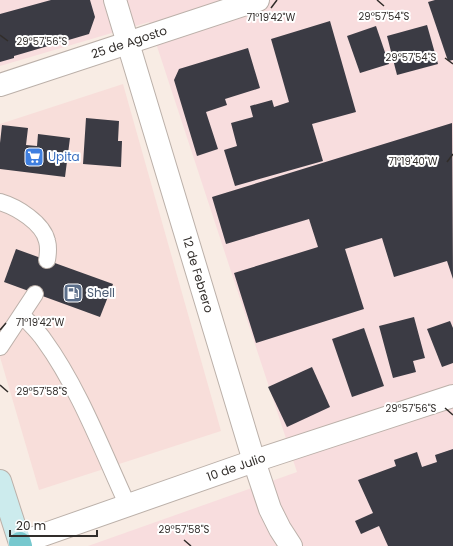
<svg xmlns="http://www.w3.org/2000/svg" width="453" height="546" viewBox="0 0 453 546" font-family="Poppins,sans-serif">
  <rect width="100%" height="100%" fill="#f8ece4"/>
  <polygon fill="#f8deda" points="123,84 221,431 39,490 0,357 0,124"/>
  <polygon fill="#f8ddde" points="0,0 453,0 453,546 88,546 297,472 149,22 0,66"/>
  <g fill="#3b3b44">
    <polygon points="51,0 90,0 95,17 89,34 14,56 14,58 0,62 0,14"/>
    <polygon points="435,0 453,0 453,60 448,61 428,2"/>
    <polygon points="330,21 356,112 312,124 323,161 235,186 224,150 237,146 231,123 253,117 250,106 272,100 274,107 289,102 271,39"/>
    <polygon points="427,25 438,64 397,75 387,36"/>
    <polygon points="376,26 389,64 360,73 347,36"/>
    <polygon points="248,48 260,88 225,99 227,105 206,112 218,149 197,156 174,80 179,69"/>
    <polygon points="86,118 119,121 118,141 122,141 121,167 83,164"/>
    <polygon points="452,123 453,279 447,261 394,277 382,238 345,249 364,309 256,343 234,273 318,247 309,219 226,244 212,197"/>
    <polygon points="2,125 28,128 26,145 37,146 38,134 70,138 65,177 0,169 0,143"/>
    <polygon points="16,249 113,284 100,317 4,282"/>
    <polygon points="414,317 425,358 413,361 416,372 393,378 379,326"/>
    <polygon points="450,321 453,328 453,363 442,367 427,329"/>
    <polygon points="364,328 384,386 352,397 332,339"/>
    <polygon points="312,367 330,407 287,427 268,387"/>
    <polygon points="453,449 453,546 388,546 379,526 361,534 355,521 373,513 358,480 396,466 394,460 417,452 422,467 437,462 435,455"/>
  </g>
  <g fill="none" stroke-linecap="round" stroke-linejoin="round">
    <g stroke="#bbb0a9" stroke-width="18">
      <g id="service">
        <path d="M0,202C17,207 43,223 47,241C49,248 48,254 47,260"/>
        <path d="M22,315C29,323 38,331 44,340C79,388 103,452 128,506"/>
        <polyline points="0,347 35,294"/>
      </g>
    </g>
    <g stroke="#bbb0a9" stroke-width="24">
      <g id="minor">
        <path id="s1" d="M115,0L254,461L270,509L280,529L291,546"/>
        <path id="s2" d="M0,85L258,0"/>
        <path id="s3" d="M20,543L254,461L453,396"/>
      </g>
    </g>
    <g stroke="#bbb0a9" stroke-width="24">
      <polyline id="secondary" points="0,481 20,543"/>
    </g>
    <g stroke="#cecdcc" stroke-width="24">
      <polyline id="trunk" points="20,543 21,546"/>
    </g>
    <use href="#service" stroke="#fff" stroke-width="16"/>
    <use href="#minor" stroke="#fff" stroke-width="22"/>
    <use href="#secondary" stroke="#ccebed" stroke-width="22"/>
    <use href="#trunk" stroke="#77c8ce" stroke-width="22"/>
  </g>
  <path fill="none" stroke="#312d2a" stroke-width="1.5" d="M377,0L384,6M271,8L277,0M0,35L8,41M445,58L453,64M447,162L453,154M0,330L6,323M0,385L8,392M445,408L453,415M184,540L191,546"/>
  <defs>
    <g id="supermarket-square" transform="scale(1)"><rect x="-9" y="-9" width="18" height="18" rx="4" fill="#3f7fe0" stroke="#fff"/><path d="M-6-5.5h2.5l.6 2H6L4.5 2H-2.5L-4.4-4H-6ZM-1.5 3.2a1.3 1.3 0 1 0 .1 0ZM3 3.2a1.3 1.3 0 1 0 .1 0Z" fill="#fff"/></g>
    <g id="fuel-square" transform="scale(1)"><rect x="-9" y="-9" width="18" height="18" rx="4" fill="#5c6f8a" stroke="#fff"/><path d="M-5.5-6h7V0h2V4h1.3V-2.5L3-4.5l.8-.8L6-3V5H2.5V1h-1V6h-7ZM-4.2-4.7v3.2H.2V-4.7Z" fill="#fff"/></g>
  </defs>
  <g fill-rule="evenodd">
    <use href="#supermarket-square" x="34" y="157"/>
    <use href="#fuel-square" x="73" y="293"/>
  </g>
  <g text-anchor="middle" stroke-width="4" stroke-linejoin="round" paint-order="stroke">
    <g font-size="12" fill="#312d2a" stroke="#fff">
      <text dy="4" stroke="none"><textPath href="#s2" startOffset="136">25 de Agosto</textPath></text>
      <text dy="4" stroke="none"><textPath href="#s1" startOffset="287">12 de Febrero</textPath></text>
      <text dy="4" stroke="none"><textPath href="#s3" startOffset="229">10 de Julio</textPath></text>
    </g>
    <g font-size="12" fill="#366cbe" stroke="#fff" text-anchor="start">
      <text x="48" y="161">Upita</text>
    </g>
    <g font-size="12" fill="#4e5e75" stroke="#fff" text-anchor="start">
      <text x="87" y="297">Shell</text>
    </g>
  </g>
  <g font-size="10" text-anchor="middle" fill="#312d2a" stroke="#fff" stroke-width="4" stroke-linejoin="round" paint-order="stroke">
    <text x="384" y="20">29°57'54"S</text>
    <text x="271" y="21">71°19'42"W</text>
    <text x="42" y="45">29°57'56"S</text>
    <text x="411" y="61">29°57'54"S</text>
    <text x="413" y="165">71°19'40"W</text>
    <text x="40" y="326">71°19'42"W</text>
    <text x="42" y="395">29°57'58"S</text>
    <text x="411" y="412">29°57'56"S</text>
    <text x="184" y="533">29°57'58"S</text>
  </g>
  <path d="M10 530v6h87v-6" fill="none" stroke="#312d2a" stroke-width="2"/>
  <text x="16" y="530" font-size="12" fill="#312d2a" stroke="#ffffff" stroke-width="3" paint-order="stroke">20 m</text>
</svg>
